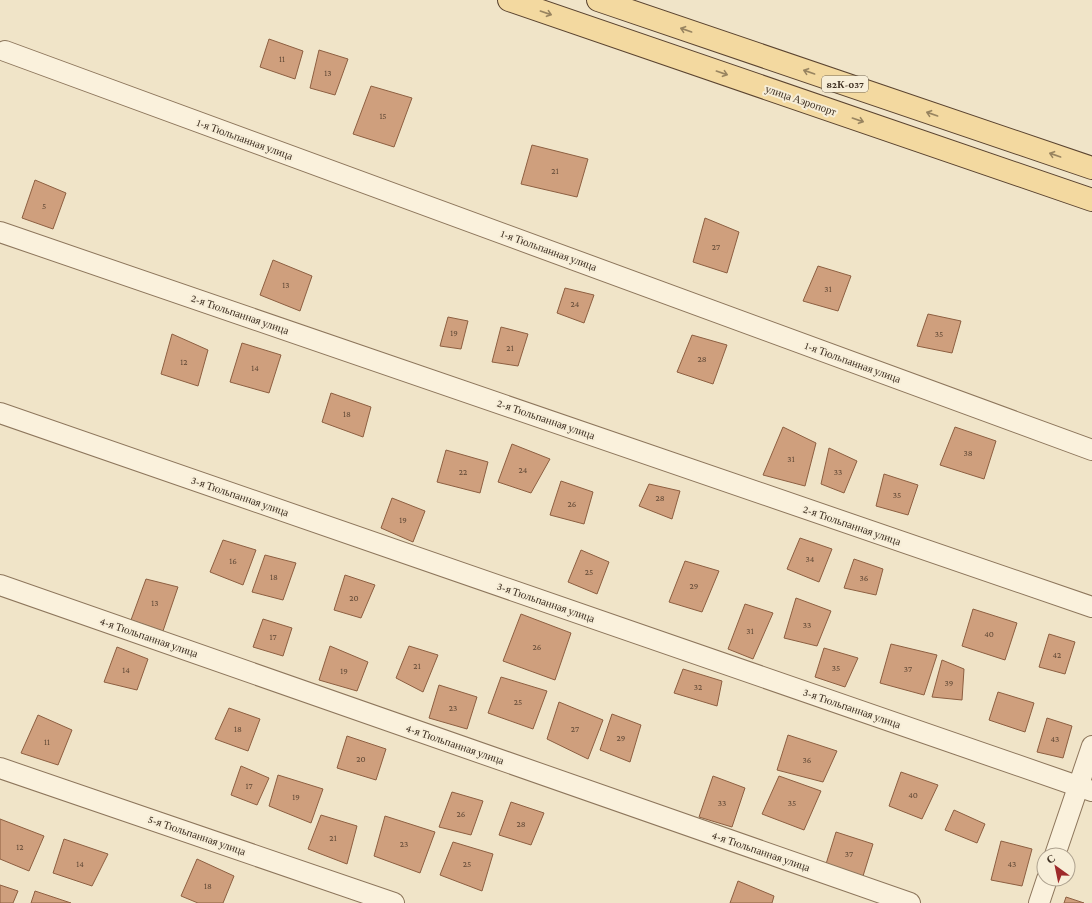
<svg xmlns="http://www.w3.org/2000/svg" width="1092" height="903" viewBox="0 0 1092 903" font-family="'Crimson Pro',serif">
  <rect width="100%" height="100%" fill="#f0e4c8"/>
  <g fill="#cf9f7d" stroke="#8d5f41">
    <polygon points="269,39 303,51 295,79 260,67"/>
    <polygon points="319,50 348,59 335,95 310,88"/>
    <polygon points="371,86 412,98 394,147 353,134"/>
    <polygon points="532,145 588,159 577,197 521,184"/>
    <polygon points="35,180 66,193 53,229 22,218"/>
    <polygon points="705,218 739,232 727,273 693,262"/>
    <polygon points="273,260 312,276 300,311 260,295"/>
    <polygon points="818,266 851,276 838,311 803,301"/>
    <polygon points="565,288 594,295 584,323 557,313"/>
    <polygon points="928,314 961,321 952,353 917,346"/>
    <polygon points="448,317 468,321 461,349 440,346"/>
    <polygon points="501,327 528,334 518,366 492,362"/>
    <polygon points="172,334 208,350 198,386 161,374"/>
    <polygon points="692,335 727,345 713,384 677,372"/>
    <polygon points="242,343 281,355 269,393 230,382"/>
    <polygon points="331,393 371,407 363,437 322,422"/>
    <polygon points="783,427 816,443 805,486 763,475"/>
    <polygon points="955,427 996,441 984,479 940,465"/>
    <polygon points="512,444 550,459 531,493 498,482"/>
    <polygon points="829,448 857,461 844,493 821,484"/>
    <polygon points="446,450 488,462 480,493 437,482"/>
    <polygon points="884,474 918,485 908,515 876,506"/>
    <polygon points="561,481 593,492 584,524 550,515"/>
    <polygon points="649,484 680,491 672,519 639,506"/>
    <polygon points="392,498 425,511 413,542 381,528"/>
    <polygon points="800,538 832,549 819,582 787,569"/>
    <polygon points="223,540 256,550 243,585 210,572"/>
    <polygon points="581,550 609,562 597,594 568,582"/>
    <polygon points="265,555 296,563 283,600 252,592"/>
    <polygon points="854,559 883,569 876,595 844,588"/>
    <polygon points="685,561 719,571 702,612 669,602"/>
    <polygon points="345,575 375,585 361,618 334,610"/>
    <polygon points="146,579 178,587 163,631 131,620"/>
    <polygon points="796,598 831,611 817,646 784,638"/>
    <polygon points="745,604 773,613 753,659 728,649"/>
    <polygon points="973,609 1017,623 1005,660 962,646"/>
    <polygon points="521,614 571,633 555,680 503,661"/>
    <polygon points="263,619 292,628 283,656 253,647"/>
    <polygon points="1049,634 1075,642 1065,674 1039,667"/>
    <polygon points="891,644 937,655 924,695 880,683"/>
    <polygon points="330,646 368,662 357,691 319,680"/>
    <polygon points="409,646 438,655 423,692 396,678"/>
    <polygon points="117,647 148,659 137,690 104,682"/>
    <polygon points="824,648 858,658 845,687 815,677"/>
    <polygon points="942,660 964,669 962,700 932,697"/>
    <polygon points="683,669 722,681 717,706 674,693"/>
    <polygon points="501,677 547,691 533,729 488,713"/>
    <polygon points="439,685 477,697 467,729 429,718"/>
    <polygon points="998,692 1034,703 1025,732 989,720"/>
    <polygon points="559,702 603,720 588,759 547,739"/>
    <polygon points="229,708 260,719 248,751 215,739"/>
    <polygon points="612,714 641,725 630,762 600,750"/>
    <polygon points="38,715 72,730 58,765 21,753"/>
    <polygon points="1047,718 1072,726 1063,758 1037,752"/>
    <polygon points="788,735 837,751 823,782 777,770"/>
    <polygon points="347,736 386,749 376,780 337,768"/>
    <polygon points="241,766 269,778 257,805 231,795"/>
    <polygon points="901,772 938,785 922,819 889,806"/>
    <polygon points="278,775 323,789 311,823 269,806"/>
    <polygon points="713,776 745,788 732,827 699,817"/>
    <polygon points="779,776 821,791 804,830 762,814"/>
    <polygon points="452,792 483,801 471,835 439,827"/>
    <polygon points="511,802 544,813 531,845 499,835"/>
    <polygon points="954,810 985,824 977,843 945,830"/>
    <polygon points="321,815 357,826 347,864 308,849"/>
    <polygon points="385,816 435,832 420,873 374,856"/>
    <polygon points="0,819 44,836 29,871 0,859"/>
    <polygon points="836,832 873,844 863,876 826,864"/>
    <polygon points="64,839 108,854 92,886 53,873"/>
    <polygon points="1001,841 1032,849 1022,886 991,880"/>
    <polygon points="453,842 493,854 482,891 440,875"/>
    <polygon points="197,859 234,876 223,903 198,903 181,896"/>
    <polygon points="738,881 774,896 772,903 730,903"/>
    <polygon points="0,885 18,891 13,903 0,903"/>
    <polygon points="35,891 71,903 31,903"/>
    <polygon points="1066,897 1084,903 1064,903"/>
  </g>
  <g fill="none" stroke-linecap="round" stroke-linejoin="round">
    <g stroke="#8d765c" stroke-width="22">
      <g id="street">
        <polyline points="5,51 1092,450"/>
        <polyline points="0,232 1092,607"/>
        <polyline points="0,413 1092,791"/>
        <polyline points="0,585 910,903"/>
        <polyline points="0,768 394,903"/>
        <polyline points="1055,855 1092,746"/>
        <polyline points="1039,903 1047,879"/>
      </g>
    </g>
    <g stroke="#5b4430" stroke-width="24">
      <g id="primary">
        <polyline points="509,0 1092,200"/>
        <polyline points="598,0 1092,168"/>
      </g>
    </g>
    <use href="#street" stroke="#faf1dc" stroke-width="20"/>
    <use href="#primary" stroke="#f3d9a0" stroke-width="22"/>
  </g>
  <defs><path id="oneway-shaft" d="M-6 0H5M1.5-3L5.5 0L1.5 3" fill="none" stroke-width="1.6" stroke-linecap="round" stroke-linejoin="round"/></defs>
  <g stroke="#988460">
    <use href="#oneway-shaft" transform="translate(546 13) rotate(19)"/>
    <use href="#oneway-shaft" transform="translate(686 30) rotate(-161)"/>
    <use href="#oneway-shaft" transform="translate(809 72) rotate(-161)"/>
    <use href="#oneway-shaft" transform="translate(722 73) rotate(19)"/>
    <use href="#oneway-shaft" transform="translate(932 114) rotate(-161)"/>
    <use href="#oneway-shaft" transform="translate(858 120) rotate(19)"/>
    <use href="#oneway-shaft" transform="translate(1055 155) rotate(-161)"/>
  </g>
  <g text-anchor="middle" stroke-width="4" stroke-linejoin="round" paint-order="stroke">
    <g font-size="9" fill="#624a37">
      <text x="282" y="62">11</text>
      <text x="328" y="76">13</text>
      <text x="383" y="119">15</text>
      <text x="555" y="174">21</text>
      <text x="44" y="209">5</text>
      <text x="716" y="250">27</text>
      <text x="286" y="288">13</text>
      <text x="828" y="292">31</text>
      <text x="575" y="307">24</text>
      <text x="454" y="336">19</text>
      <text x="939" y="337">35</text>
      <text x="510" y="351">21</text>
      <text x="702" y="362">28</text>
      <text x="184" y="365">12</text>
      <text x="255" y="371">14</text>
      <text x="347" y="417">18</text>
      <text x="968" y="456">38</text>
      <text x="791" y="462">31</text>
      <text x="523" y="473">24</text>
      <text x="463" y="475">22</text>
      <text x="838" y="475">33</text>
      <text x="897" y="498">35</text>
      <text x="660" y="501">28</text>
      <text x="572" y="507">26</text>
      <text x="403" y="523">19</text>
      <text x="810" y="562">34</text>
      <text x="233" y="564">16</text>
      <text x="589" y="575">25</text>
      <text x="274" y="580">18</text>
      <text x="864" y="581">36</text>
      <text x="694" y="589">29</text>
      <text x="354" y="601">20</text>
      <text x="155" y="606">13</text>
      <text x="807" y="628">33</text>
      <text x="750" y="634">31</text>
      <text x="989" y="637">40</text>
      <text x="273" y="640">17</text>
      <text x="537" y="650">26</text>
      <text x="1057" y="658">42</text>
      <text x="417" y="669">21</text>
      <text x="836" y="671">35</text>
      <text x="908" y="672">37</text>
      <text x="126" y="673">14</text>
      <text x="344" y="674">19</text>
      <text x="949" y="686">39</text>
      <text x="698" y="690">32</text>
      <text x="518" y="705">25</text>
      <text x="453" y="711">23</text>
      <text x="238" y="732">18</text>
      <text x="575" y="732">27</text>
      <text x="621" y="741">29</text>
      <text x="1055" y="742">43</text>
      <text x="47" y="745">11</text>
      <text x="361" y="762">20</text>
      <text x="807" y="763">36</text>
      <text x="249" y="789">17</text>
      <text x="913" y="798">40</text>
      <text x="296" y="800">19</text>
      <text x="722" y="806">33</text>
      <text x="792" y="806">35</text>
      <text x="461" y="817">26</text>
      <text x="521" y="827">28</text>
      <text x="333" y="841">21</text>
      <text x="404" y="847">23</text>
      <text x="20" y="850">12</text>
      <text x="849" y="857">37</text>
      <text x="80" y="867">14</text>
      <text x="467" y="867">25</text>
      <text x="1012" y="867">43</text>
      <text x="208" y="889">18</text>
    </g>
    <rect fill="#f7eed8" stroke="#756857" stroke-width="1" x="822" y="76" width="46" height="16" rx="3"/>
    <g font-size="10" font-weight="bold" fill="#3d2e20">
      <text x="845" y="88">82К-037</text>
    </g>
    <g font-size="11" fill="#3d2e20" stroke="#f7eed8">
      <text transform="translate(801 100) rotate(19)" y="4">улица Аэропорт</text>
      <text transform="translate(245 139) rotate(20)" y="4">1-я Тюльпанная улица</text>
      <text transform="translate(549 250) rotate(20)" y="4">1-я Тюльпанная улица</text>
      <text transform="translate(240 314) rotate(19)" y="4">2-я Тюльпанная улица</text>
      <text transform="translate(853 362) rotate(20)" y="4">1-я Тюльпанная улица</text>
      <text transform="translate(546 419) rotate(19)" y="4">2-я Тюльпанная улица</text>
      <text transform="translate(240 496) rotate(19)" y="4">3-я Тюльпанная улица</text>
      <text transform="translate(852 525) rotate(19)" y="4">2-я Тюльпанная улица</text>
      <text transform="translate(546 602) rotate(19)" y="4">3-я Тюльпанная улица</text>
      <text transform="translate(149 637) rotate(19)" y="4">4-я Тюльпанная улица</text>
      <text transform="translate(852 708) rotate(19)" y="4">3-я Тюльпанная улица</text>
      <text transform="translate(455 744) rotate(19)" y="4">4-я Тюльпанная улица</text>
      <text transform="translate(197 835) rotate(19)" y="4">5-я Тюльпанная улица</text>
      <text transform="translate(761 851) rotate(19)" y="4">4-я Тюльпанная улица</text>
    </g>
  </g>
  <g transform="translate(1056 867) rotate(327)"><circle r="19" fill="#f7eed8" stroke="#ada18e"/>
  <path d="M0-3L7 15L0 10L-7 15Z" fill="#9e2a2b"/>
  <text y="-6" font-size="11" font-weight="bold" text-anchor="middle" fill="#3d2e20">С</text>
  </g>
</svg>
